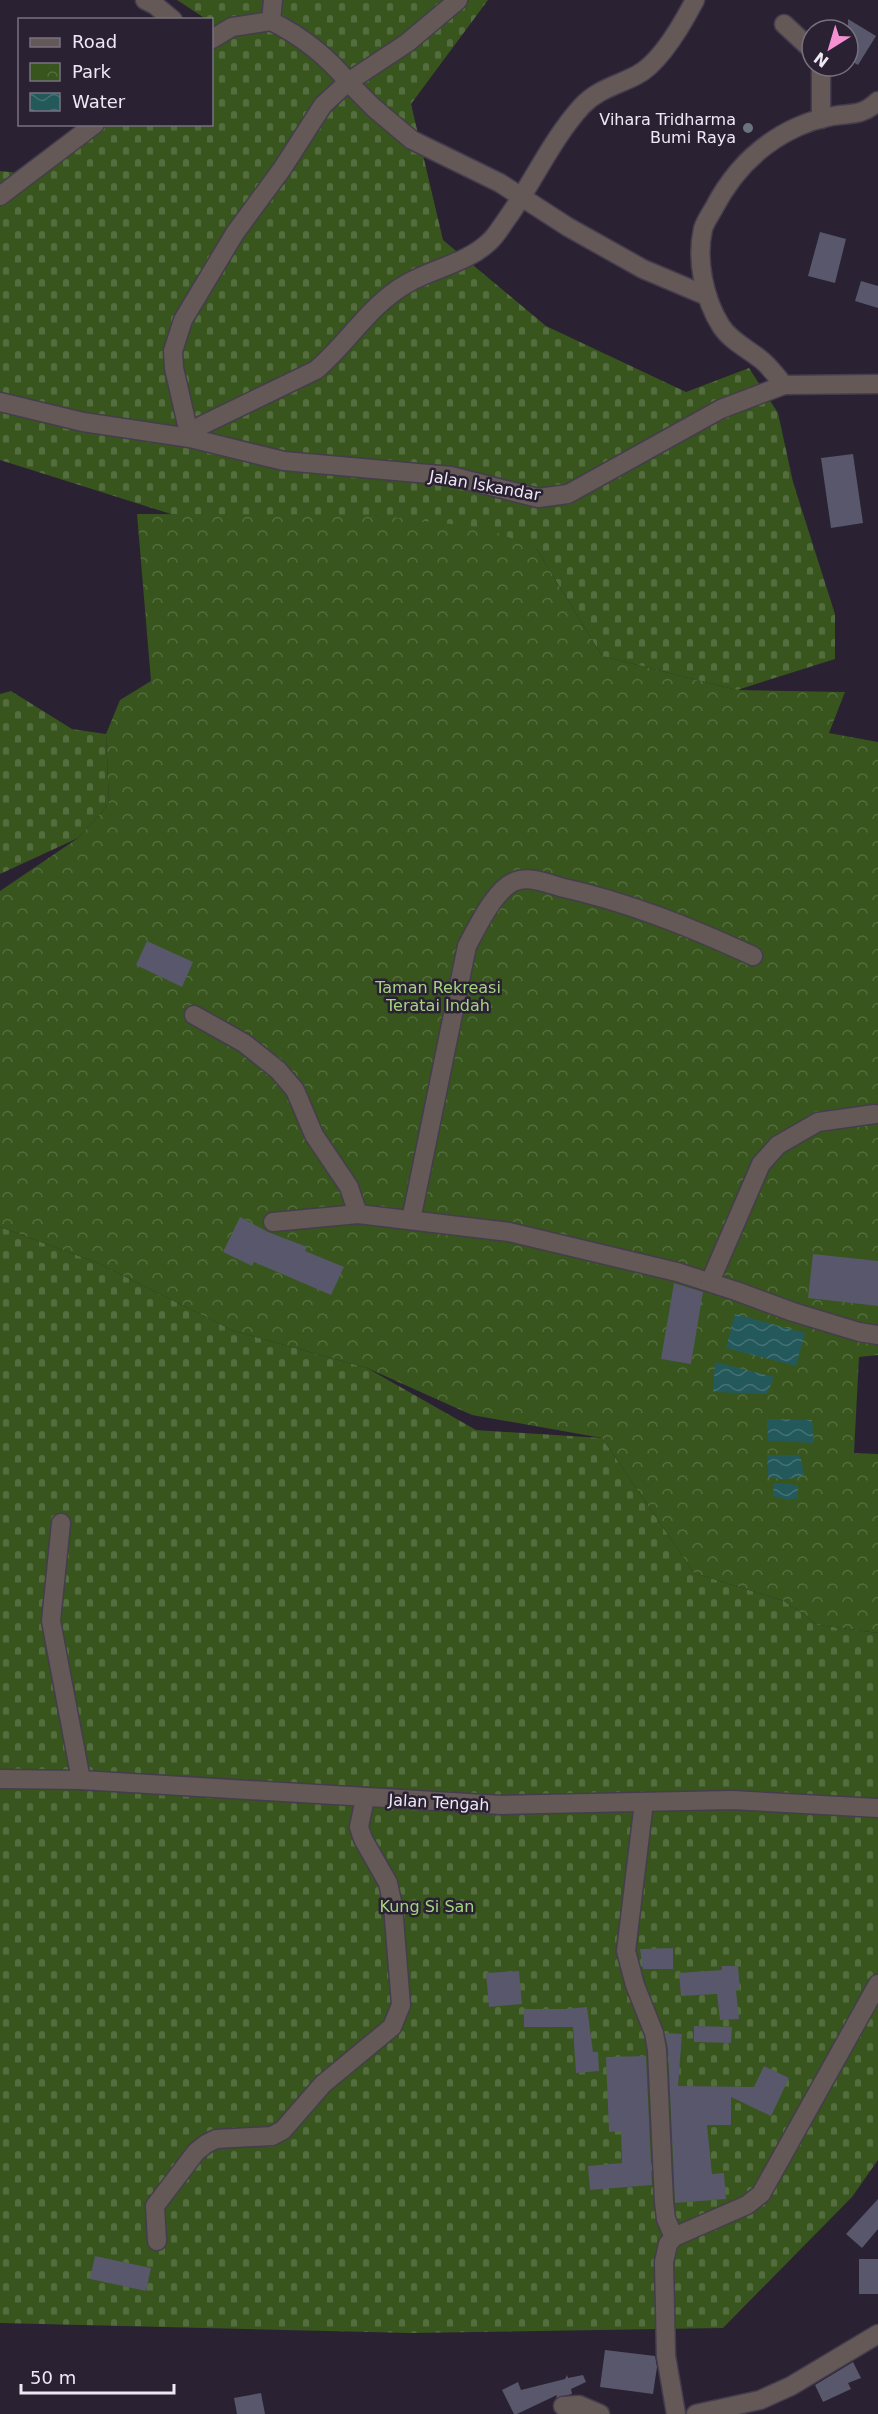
<svg xmlns="http://www.w3.org/2000/svg" width="878" height="2414" viewBox="0 0 878 2414" font-family="'DejaVu Sans',sans-serif">
  <defs>
    <pattern id="cemetery-stones" width="16" height="16" patternUnits="userSpaceOnUse" patternTransform="scale(1.5)"><rect width="16" height="16" fill="#37551c"/><path d="M2 7V4a2 2 0 0 1 4 0v3zM10 15v-3a2 2 0 0 1 4 0v3z" fill="#546d3e"/></pattern>
    <pattern id="park-crowns" width="20" height="18" patternUnits="userSpaceOnUse" patternTransform="scale(1.5)"><rect width="20" height="18" fill="#37551c"/><path d="M2 6a3 3 0 1 1 6 0M12 15a3 3 0 1 1 6 0" fill="none" stroke="#546d3e"/></pattern>
    <pattern id="water-waves" width="16" height="10" patternUnits="userSpaceOnUse" patternTransform="scale(1.5)"><rect width="16" height="10" fill="#24595c"/><path d="M0 5q4-4 8 0t8 0" fill="none" stroke="#447174"/></pattern>
  </defs>
  <rect width="100%" height="100%" fill="#2a2133"/>
  <g fill="url(#cemetery-stones)">
    <polygon points="177,0 488,0 411,104 443,240 546,326 686,392 749,368 778,413 793,482 835,614 835,659 737,690 602,656 536,548 374,515 174,515 0,460 0,171 19,173 80,125 212,124 212,20 206,19"/>
    <polygon points="11,691 72,729 106,734 109,804 78,838 0,874 0,694"/>
    <polygon points="0,1227 98,1263 234,1331 367,1368 476,1430 602,1438 694,1573 784,1601 818,1625 878,1633 878,2160 852,2197 723,2328 410,2333 0,2323"/>
  </g>
  <polygon fill="url(#park-crowns)" points="137,514 374,515 485,528 536,548 602,656 737,690 845,692 829,733 878,742 878,1355 859,1357 854,1453 878,1454 878,1633 818,1625 784,1601 694,1573 602,1438 472,1415 367,1368 234,1331 98,1263 0,1227 0,891 78,838 109,804 106,734 120,700 151,681"/>
  <g fill="url(#water-waves)">
    <polygon points="735,1314 805,1333 796,1366 726,1348"/>
    <polygon points="715,1362 774,1377 767,1394 713,1392"/>
    <polygon points="767,1419 812,1420 814,1443 768,1441"/>
    <path d="M767,1455H800L804,1475C791,1480 782,1480 768,1477Z"/>
    <polygon points="774,1483 798,1485 798,1498 788,1500 773,1496"/>
  </g>
  <g fill="#58576c">
    <polygon points="848,19 876,36 858,65 848,59"/>
    <polygon points="820,232 846,239 835,283 808,276"/>
    <polygon points="861,281 878,286 878,308 855,301"/>
    <polygon points="853,454 863,523 831,528 821,458"/>
    <polygon points="147,941 193,962 182,987 136,965"/>
    <polygon points="240,1217 268,1232 307,1247 305,1251 344,1267 331,1295 254,1262 252,1266 223,1252"/>
    <polygon points="813,1254 878,1261 878,1306 808,1298"/>
    <polygon points="674,1283 703,1292 691,1364 661,1359"/>
    <polygon points="673,1948 673,1969 643,1969 640,1949"/>
    <polygon points="722,1966 738,1966 740,1990 736,1990 739,2019 720,2020 717,1994 681,1996 679,1973 722,1970"/>
    <polygon points="519,1971 522,2004 489,2007 486,1973"/>
    <polygon points="587,2007 593,2052 598,2052 599,2071 576,2073 573,2027 524,2027 524,2009 566,2009"/>
    <polygon points="694,2026 732,2027 731,2043 694,2042"/>
    <polygon points="665,2033 682,2034 678,2086 754,2087 764,2066 789,2078 771,2116 731,2097 731,2125 707,2125 712,2174 724,2173 726,2199 675,2203 668,2049"/>
    <polygon points="646,2056 652,2185 590,2190 588,2166 622,2163 621,2131 609,2132 606,2057"/>
    <polygon points="878,2199 878,2229 862,2248 846,2234"/>
    <polygon points="95,2256 151,2268 146,2291 90,2279"/>
    <rect x="859" y="2259" width="19" height="35"/>
    <polygon points="605,2350 655,2356 657,2367 653,2394 600,2387"/>
    <polygon points="853,2362 861,2378 848,2383 851,2389 823,2402 815,2385"/>
    <polygon points="567,2375 568,2378 583,2375 586,2382 571,2389 572,2394 556,2398 557,2395 517,2414 514,2414 502,2390 518,2382 521,2390 565,2379"/>
    <polygon points="261,2393 265,2414 237,2414 234,2398"/>
  </g>
  <g fill="none" stroke-linecap="round" stroke-linejoin="round">
    <g stroke="#453d4e" stroke-width="21">
      <g id="minor">
        <polyline points="145,0 155,5 173,20"/>
        <polyline points="458,0 407,43 348,82 374,108 412,140 500,183 568,227 643,269 707,296"/>
        <polyline points="784,24 812,50"/>
        <polyline points="212,39 232,27 271,21 273,0"/>
        <polyline points="821,66 821,119"/>
        <polyline points="0,196 95,124"/>
        <path d="M784,385C776,376 769,365 759,358C746,348 730,340 721,326C704,299 696,260 703,229C705,222 710,215 714,208C732,173 760,144 797,127C806,123 818,119 828,117C849,112 860,118 878,101"/>
        <polyline points="0,402 83,422 190,438 284,461 451,476 538,498 568,494 721,409 784,385 878,384"/>
        <path d="M188,432L316,370C348,343 370,304 408,283C434,268 467,263 489,242C496,236 501,227 506,220C533,183 551,140 582,106C598,89 618,85 637,75C660,63 683,23 695,0"/>
        <path d="M190,438L174,368L173,351L183,320L235,233L282,169L323,105L348,82C327,56 301,36 271,21"/>
        <polyline points="194,1015 244,1043 278,1070 295,1090 314,1135 349,1187 358,1214"/>
        <path d="M411,1220L467,946C477,928 495,888 516,881C530,876 547,883 560,887C628,902 690,927 753,956"/>
        <polyline points="273,1222 358,1214 509,1232 677,1272 736,1291 793,1312 859,1332 878,1335"/>
        <polyline points="710,1282 761,1164 778,1145 818,1122 875,1114"/>
        <polyline points="61,1523 51,1621 81,1780"/>
        <polyline points="0,1779 81,1780 502,1805 732,1800 878,1808"/>
        <polyline points="644,1802 626,1951 635,1985 654,2033 657,2050 664,2202 666,2219 674,2237"/>
        <polyline points="157,2241 155,2206 196,2152 206,2144 216,2139 272,2136 283,2130 323,2084 392,2027 401,2005 393,1906 388,1883 363,1839 359,1827 365,1798"/>
        <polyline points="563,2406 579,2405 600,2414"/>
        <polyline points="676,2414 666,2356 664,2262 668,2244 674,2237 747,2205 761,2194 878,1984"/>
        <polyline points="696,2414 760,2400 791,2386 878,2334"/>
      </g>
    </g>
    <use href="#minor" stroke="#645956" stroke-width="18"/>
  </g>
  <circle fill="#6b7280" stroke="#2a2133" stroke-width="2" cx="748" cy="128" r="6"/>
  <g text-anchor="middle" stroke-width="5" stroke-linejoin="round" paint-order="stroke">
    <g font-size="16" fill="#eee8f4" stroke="#2a2133" text-anchor="end">
      <text x="736" y="125">Vihara Tridharma<tspan x="736" dy="18">Bumi Raya</tspan></text>
    </g>
    <g font-size="16" fill="#eee8f4" stroke="#2a2133">
      <text transform="translate(485 485) rotate(10)" y="6">Jalan Iskandar</text>
      <text transform="translate(439 1802) rotate(3)" y="6">Jalan Tengah</text>
    </g>
    <g font-size="16" fill="#a4d47f" stroke="#2a2133">
      <text x="438" y="993">Taman Rekreasi<tspan x="438" dy="18">Teratai Indah</tspan></text>
      <text x="427" y="1912">Kung Si San</text>
    </g>
  </g>
  <rect x="18" y="18" width="195" height="108" fill="#2a2133" stroke="#787180" stroke-width="1.5"/>
  <rect x="30" y="38" width="30" height="9" fill="#645956" stroke="#787180" stroke-width="1.5"/>
  <text x="72" y="48" font-size="18" fill="#eee8f4">Road</text>
  <rect x="30" y="63" width="30" height="18" fill="url(#park-crowns)" stroke="#787180" stroke-width="1.5"/>
  <text x="72" y="78" font-size="18" fill="#eee8f4">Park</text>
  <rect x="30" y="93" width="30" height="18" fill="url(#water-waves)" stroke="#787180" stroke-width="1.5"/>
  <text x="72" y="108" font-size="18" fill="#eee8f4">Water</text>
  <g transform="translate(830 48) rotate(217)"><circle r="28" fill="#2a2133" stroke="#787180" stroke-width="1.5"/>
  <path d="M0-4.5L10 22L0 15L-10 22Z" fill="#f591d3"/>
  <text y="-9" font-size="16" font-weight="bold" text-anchor="middle" fill="#eee8f4">N</text>
  </g>
  <path d="M21 2384v9h153v-9" fill="none" stroke="#eee8f4" stroke-width="3"/>
  <text x="30" y="2384" font-size="18" fill="#eee8f4" stroke="#2a2133" stroke-width="4.5" paint-order="stroke">50 m</text>
</svg>
